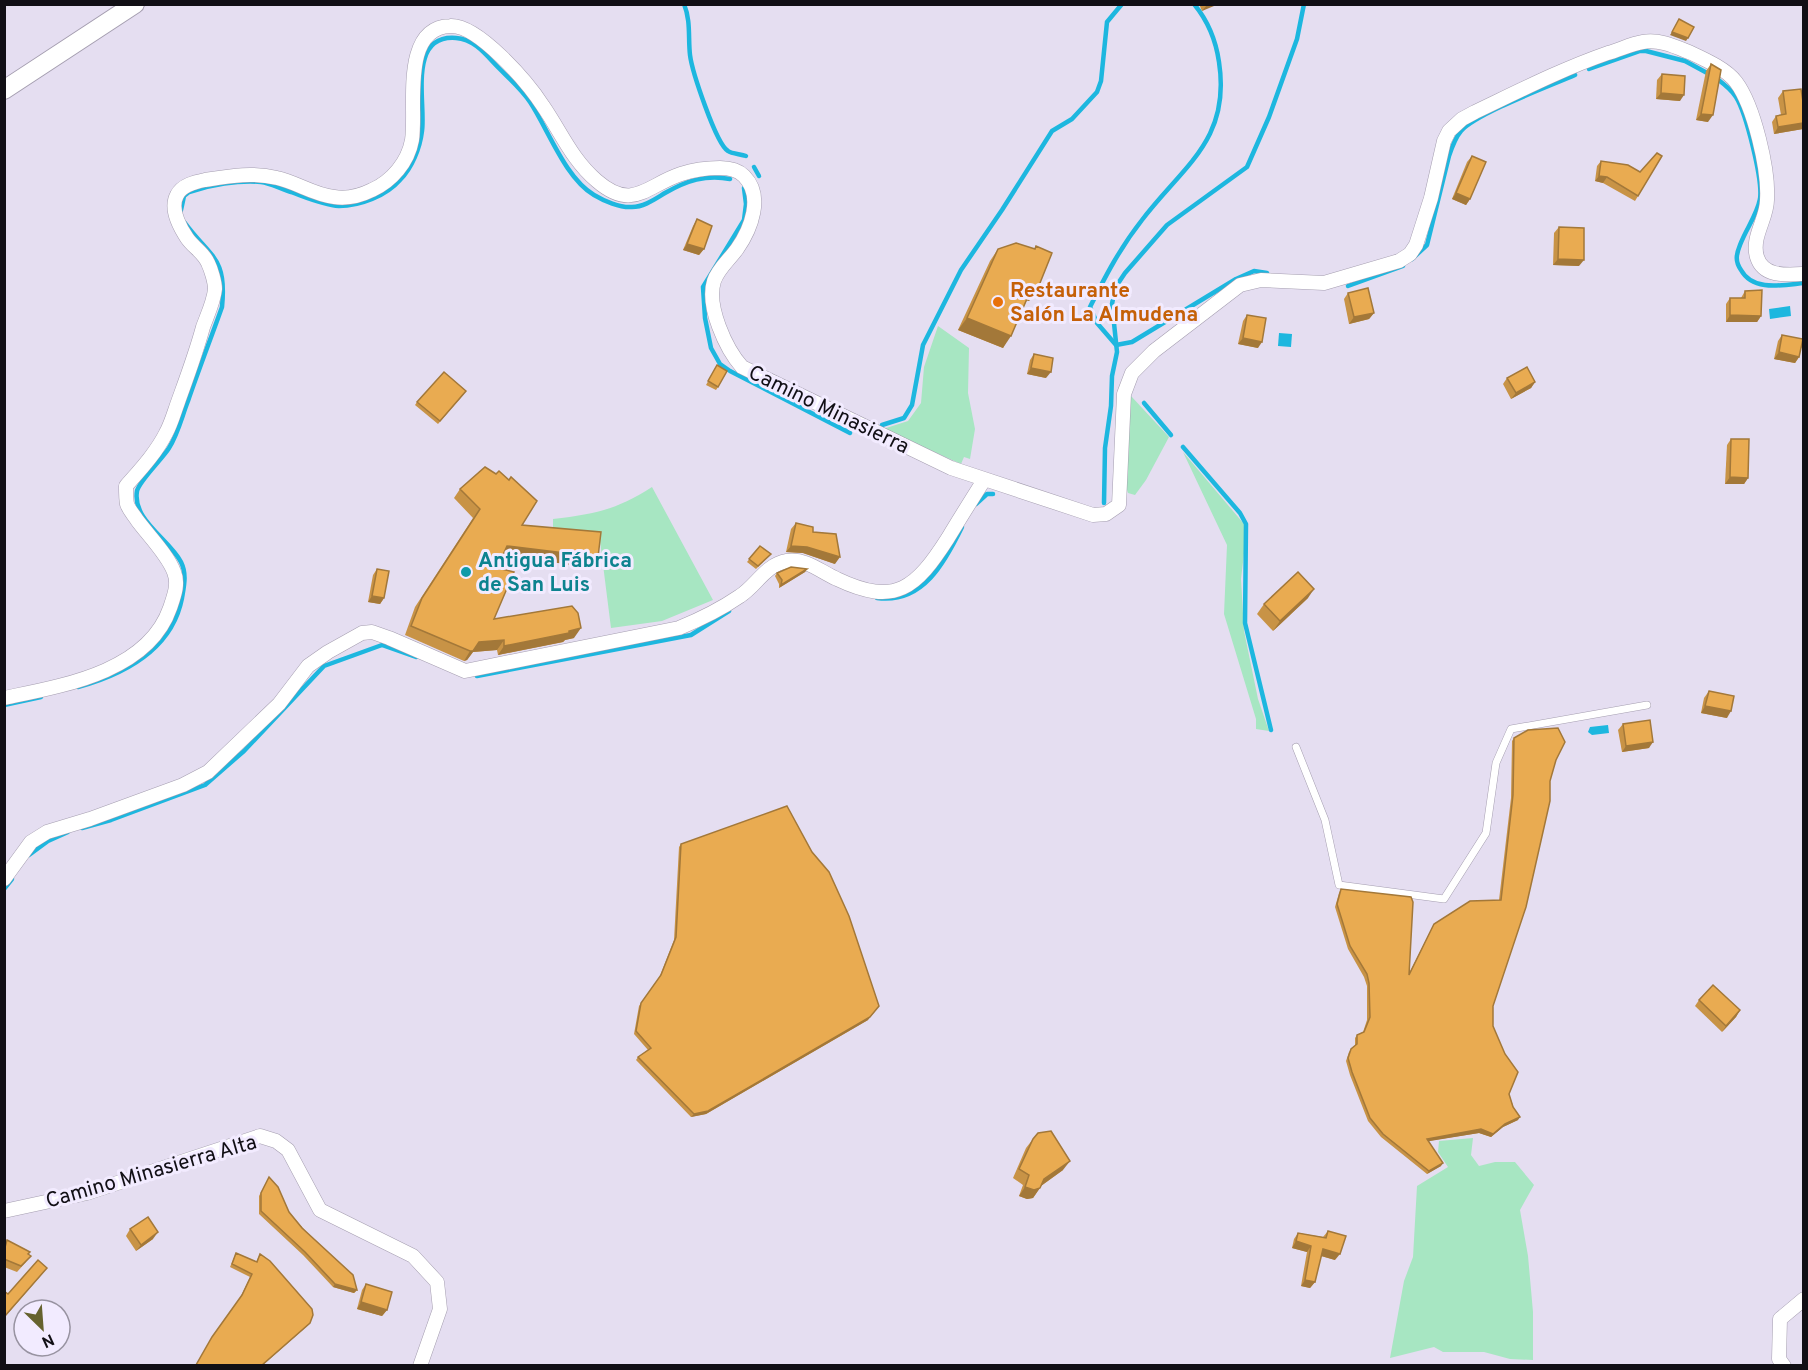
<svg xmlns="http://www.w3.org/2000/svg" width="1808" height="1370" viewBox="0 0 1808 1370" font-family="Overpass,sans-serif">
  <rect width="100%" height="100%" fill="#e5def1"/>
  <g fill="#a7e6c2">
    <polygon points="938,326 969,348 968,393 975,429 970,459 964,457 961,464 883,429 908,421 921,403 924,367"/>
    <polygon points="1131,396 1169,437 1146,480 1135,495 1128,493 1125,483 1127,416"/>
    <polygon points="1183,452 1244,524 1245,545 1241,579 1244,631 1258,699 1269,731 1256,729 1256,719 1224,614 1227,545"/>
    <path d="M652,487L713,600L662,621L611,628L599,533L553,529V519C595,514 616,510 652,487Z"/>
    <polygon points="1473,1138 1471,1155 1479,1166 1495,1162 1515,1162 1534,1185 1520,1210 1528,1256 1533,1312 1533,1360 1510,1359 1484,1352 1443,1352 1434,1347 1390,1358 1404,1281 1413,1257 1417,1186 1448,1167 1438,1152 1439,1141"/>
  </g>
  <g fill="#1db7df">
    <polygon points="1790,306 1791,316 1770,319 1769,309"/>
    <polygon points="1279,333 1292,334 1291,347 1278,346"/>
    <polygon points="1608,725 1609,733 1592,735 1588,732 1590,727"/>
  </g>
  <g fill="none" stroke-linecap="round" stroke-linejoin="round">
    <g stroke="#1db7df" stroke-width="4.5">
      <path d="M684,4C691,21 688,38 690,55C692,71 716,144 728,151C732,154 741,154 746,156"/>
      <path d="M1194,4C1208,21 1216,41 1219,62C1231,140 1183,166 1142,220C1120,248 1106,275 1090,307L1097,323L1116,345L1132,342L1236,279L1254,271L1267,273"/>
      <polyline points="1589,69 1640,51 1646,51 1685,61 1709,74"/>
      <path d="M1716,78C1724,84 1731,89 1736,97C1746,113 1763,180 1760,199C1757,215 1746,229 1740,245C1736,255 1735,261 1741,270C1753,292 1783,285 1804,283"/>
      <polyline points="754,167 759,176"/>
      <polyline points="744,188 746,204 744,220 703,287 705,318 711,348 720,364 730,371 850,433"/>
      <path d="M181,210L184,196L189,192C210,185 238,180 261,182C270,183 281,189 291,192C305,197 323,205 339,206C360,206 386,196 400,180C412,168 420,148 422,131C426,103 407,34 456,38C472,39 483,51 493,62C505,75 520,87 530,102C548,129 565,178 594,195C604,201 620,208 632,207C644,207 655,199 665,193C686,181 706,174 730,179"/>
      <path d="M1412,259L1427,245L1449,156C1452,147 1455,138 1461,131C1477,113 1550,86 1575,75"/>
      <polyline points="1348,286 1403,266"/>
      <polyline points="1144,403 1171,435"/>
      <polyline points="882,425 904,418 912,405 923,345 961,270 1002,210 1052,131 1072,119 1097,92 1101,81 1107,22 1122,4"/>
      <polyline points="1183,447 1240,513 1246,524 1245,623 1271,730"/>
      <polyline points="1104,503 1105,448 1111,406 1112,376 1117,352 1112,304 1115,288 1125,273 1167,225 1247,167 1269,117 1297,39 1304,4"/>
      <polyline points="976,504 987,494 993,494"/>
      <path d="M877,598C923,604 945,562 962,527"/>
      <polyline points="477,676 691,635 729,611"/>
      <path d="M78,687C125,674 172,650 182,598C184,586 187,574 181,562C169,539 132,520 137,491C139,481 163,458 169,448C178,434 182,416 188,401C199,369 211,338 222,307C227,257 211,258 185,223"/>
      <polyline points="4,705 41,697"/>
      <polyline points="82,828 111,820 205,785 244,751 324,666 382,645 416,657"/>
      <polyline points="29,855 48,841 68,832"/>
      <polyline points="4,889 12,879"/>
    </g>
    <g stroke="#a59eb0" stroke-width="8">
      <polyline id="service" points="1296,747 1325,820 1339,885 1444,899 1486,833 1496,763 1511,729 1647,705"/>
    </g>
    <g stroke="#a59eb0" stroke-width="15">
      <g id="minor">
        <path d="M4,698C62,686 148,672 170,608C174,596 179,584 174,572C168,555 148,535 137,520C134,515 129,510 127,504C126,499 126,492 126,486C140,470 156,453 166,433C171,424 174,413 178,402C187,377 196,353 203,327C207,316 214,301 215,289C215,282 211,269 208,263C204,253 193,247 187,238C179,226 170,208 177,195C182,185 195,182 205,180C230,176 252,172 277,178C296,182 314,195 334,197C347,199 360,196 372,190C392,181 408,162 412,140C417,109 400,28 450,26C478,24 528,83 543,106C561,132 572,160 597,181C633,212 647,185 681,174C693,170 707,168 720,168C729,168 738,170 744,176C764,196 751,229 737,249C729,260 718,269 714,281C706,306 726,349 742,367L951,468L1093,515L1106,514L1119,505L1124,394L1132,373L1154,351L1240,285L1261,280L1324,283L1399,261L1410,254L1416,245L1431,198L1444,141L1449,131L1462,119L1475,112C1519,91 1562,69 1608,53C1619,50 1631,44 1643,42C1660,39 1676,47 1691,53C1706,60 1726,69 1736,82C1754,106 1769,170 1767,200C1767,219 1751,237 1757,257C1763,277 1786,275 1804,274"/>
        <path d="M4,879L31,842L47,832L90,819L183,785L208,772L279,704L308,666L328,652L362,633L372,632L389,638L465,671L679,628C701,619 721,609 740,596C757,585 765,565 787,561C806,558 821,572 837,579C896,607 916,588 948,538C960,518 972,499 984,480"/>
        <polyline points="4,1211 87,1193 260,1136 276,1141 288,1150 320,1210 413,1256 437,1282 440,1309 420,1366"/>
        <polyline points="1784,1366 1779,1359 1780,1319 1804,1299"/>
      </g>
    </g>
    <g stroke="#a59eb0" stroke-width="20">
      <polyline id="secondary" points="4,90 135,4"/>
    </g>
    <use href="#service" stroke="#fff" stroke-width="7"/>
    <use href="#minor" stroke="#fff" stroke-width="14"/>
    <use href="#secondary" stroke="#fff" stroke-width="18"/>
  </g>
  <g fill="#c89346">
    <polygon points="1199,4 1214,4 1202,11"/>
    <polygon points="1711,64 1708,122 1696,120 1706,71"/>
    <polygon points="1662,74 1680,101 1656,99 1657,80"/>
    <polygon points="1783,91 1803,129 1774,134 1772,122 1776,116 1781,115 1778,98"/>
    <polygon points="1472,156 1470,199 1466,205 1452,199 1467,162"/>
    <polygon points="1601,161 1640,172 1638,196 1635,201 1603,183 1595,181 1597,166"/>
    <polygon points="697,219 704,249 699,255 683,250 693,226"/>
    <polygon points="1559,227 1579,266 1553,265 1554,233"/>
    <polygon points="1036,246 1038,288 1029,301 1027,300 1003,348 958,330 990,261 998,249 1034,249"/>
    <polygon points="1745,291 1761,316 1757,322 1726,322 1726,304 1730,298 1741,298"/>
    <polygon points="1348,293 1374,313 1369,319 1349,324 1344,299"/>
    <polygon points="1247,315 1258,348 1238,344 1243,321"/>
    <polygon points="1782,335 1799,357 1795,363 1774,359 1778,341"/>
    <polygon points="1034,354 1046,378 1027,374 1030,360"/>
    <polygon points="715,369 718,387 716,390 706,385"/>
    <polygon points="1507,378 1535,382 1531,388 1511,399 1503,384"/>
    <polygon points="464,394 438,424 415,405 417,402"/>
    <polygon points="1731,439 1748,478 1744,484 1725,484 1727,445"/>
    <polygon points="460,489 591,567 503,556 497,568 494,619 574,638 565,640 563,642 498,655 497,650 473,652 467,660 464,661 405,635 415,607 473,518 454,498"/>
    <polygon points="796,523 813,532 835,564 803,553 786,552 791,529"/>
    <polygon points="760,546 771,554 756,569 747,562"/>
    <polygon points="377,569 384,598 380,604 368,602 373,575"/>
    <polygon points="807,569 805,572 779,588 779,584 775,576 777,573"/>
    <polygon points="1308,598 1273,631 1257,614 1264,604"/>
    <polygon points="1709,691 1727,718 1701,713 1704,698"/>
    <polygon points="1623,724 1649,748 1622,752 1618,730"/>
    <polygon points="1514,738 1556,760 1550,781 1493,1006 1493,1026 1509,1094 1518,1120 1503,1127 1491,1137 1479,1133 1428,1141 1441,1166 1427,1174 1381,1137 1368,1121 1350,1075 1346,1061 1349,1052 1355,1046 1355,1038 1357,1035 1363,1032 1367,1020 1367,986 1364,977 1348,949 1335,907 1339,893 1341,889 1409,973 1434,924 1499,900 1511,798 1512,741"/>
    <polygon points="681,844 868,1020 706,1114 691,1117 636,1060 638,1057 648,1050 634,1034 639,1006 659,978 674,940 679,847"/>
    <polygon points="1699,1000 1740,1010 1736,1017 1722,1032 1695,1006"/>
    <polygon points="1033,1139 1063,1170 1041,1186 1033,1198 1027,1199 1019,1196 1023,1185 1013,1178 1026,1148"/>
    <polygon points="269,1177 289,1212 357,1290 354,1293 333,1287 303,1255 259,1214 259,1196"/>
    <polygon points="130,1229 153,1239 136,1251 126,1236"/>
    <polygon points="1328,1231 1335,1260 1321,1256 1315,1282 1310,1288 1301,1286 1307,1252 1292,1248 1294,1239 1298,1233 1323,1237"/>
    <polygon points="7,1240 28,1255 26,1262 17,1272 4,1267 4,1245"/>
    <polygon points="236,1253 256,1262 260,1254 310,1323 307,1326 240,1298 250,1277 230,1267"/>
    <polygon points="366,1284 387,1310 382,1316 357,1309 362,1290"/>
  </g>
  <g fill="#a37839">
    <polygon points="1214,4 1214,6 1202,11 1207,5"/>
    <polygon points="1672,32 1688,38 1686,41 1670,35"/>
    <polygon points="1661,93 1684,95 1680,101 1656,99"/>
    <polygon points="1701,114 1713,115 1708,122 1696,120"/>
    <polygon points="1803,123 1803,129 1774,134 1778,127"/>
    <polygon points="1599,176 1607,177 1603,183 1595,181"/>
    <polygon points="1456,193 1470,199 1466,205 1452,199"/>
    <polygon points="687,244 704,249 699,255 683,250"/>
    <polygon points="1558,259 1584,260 1579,266 1553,265"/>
    <polygon points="1032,287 1038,288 1029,301 1024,300"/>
    <polygon points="1374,313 1369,319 1349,324 1354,317"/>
    <polygon points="1730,315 1761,316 1757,322 1726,322"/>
    <polygon points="967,318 1011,336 1003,348 958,330"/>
    <polygon points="1243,338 1262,342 1258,348 1238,344"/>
    <polygon points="1779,352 1799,357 1795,363 1774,359"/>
    <polygon points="1031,368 1051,372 1046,378 1027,374"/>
    <polygon points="1535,382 1531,388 1511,399 1516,393"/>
    <polygon points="1730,477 1748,478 1744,484 1725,484"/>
    <polygon points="507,546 598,557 591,567 500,556"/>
    <polygon points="791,546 807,547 840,557 835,564 803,553 786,552"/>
    <polygon points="807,569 805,572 779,588 781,585"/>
    <polygon points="1314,589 1308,598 1273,631 1280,621"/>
    <polygon points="372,596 384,598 380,604 368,602"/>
    <polygon points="581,628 574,638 565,640 563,642 498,655 504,646"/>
    <polygon points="504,640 497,650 473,652 467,660 464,661 470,651 479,642"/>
    <polygon points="1705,706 1731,711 1727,718 1701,713"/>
    <polygon points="1653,742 1649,748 1622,752 1626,746"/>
    <polygon points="879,1006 868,1020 706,1114 691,1117 694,1114"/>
    <polygon points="1740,1010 1736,1017 1722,1032 1726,1026"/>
    <polygon points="1520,1117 1518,1120 1503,1127 1491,1137 1479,1133 1424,1142 1427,1139 1505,1124"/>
    <polygon points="1070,1161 1063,1170 1038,1188 1044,1179"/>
    <polygon points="1443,1163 1441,1166 1427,1174 1429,1171"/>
    <polygon points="1025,1187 1040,1188 1033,1198 1027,1199 1019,1196"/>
    <polygon points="158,1232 153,1239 136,1251 141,1245"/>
    <polygon points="1296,1241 1311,1246 1307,1252 1292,1248"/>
    <polygon points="1323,1249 1340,1254 1335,1260 1318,1255"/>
    <polygon points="47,1268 42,1274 4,1318 4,1317"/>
    <polygon points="1305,1280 1315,1282 1310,1288 1301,1286"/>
    <polygon points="335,1284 357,1290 354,1293 333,1287"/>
    <polygon points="361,1302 387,1310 382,1316 357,1309"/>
    <polygon points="310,1323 307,1326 263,1365 262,1365"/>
  </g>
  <g fill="#e9ab51" stroke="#a37839" stroke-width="1.5">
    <polygon points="1679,19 1694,27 1688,38 1672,32"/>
    <polygon points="1711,64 1721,70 1713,115 1701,114"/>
    <polygon points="1662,74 1685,76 1684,95 1661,93"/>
    <polygon points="1801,89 1803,102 1803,123 1778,127 1776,116 1786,114 1783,91"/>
    <polygon points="1657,153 1662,156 1638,196 1607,177 1599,176 1601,161 1628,165 1640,172"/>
    <polygon points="1472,156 1486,162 1470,199 1456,193"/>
    <polygon points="697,219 712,226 704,249 687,244"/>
    <polygon points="1559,227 1584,228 1584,260 1558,259"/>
    <polygon points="1016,243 1035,249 1036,246 1052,253 1038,288 1032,287 1011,336 967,318 998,249"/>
    <polygon points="1368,288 1374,313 1354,317 1348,293"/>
    <polygon points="1762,290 1761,316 1730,315 1730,298 1745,298 1745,291"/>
    <polygon points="1247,315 1266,318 1262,342 1243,338"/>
    <polygon points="1782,335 1803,339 1799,357 1779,352"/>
    <polygon points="1034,354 1053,358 1051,372 1031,368"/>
    <polygon points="717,365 727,371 718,387 708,381"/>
    <polygon points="1527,367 1535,382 1516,393 1507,378"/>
    <polygon points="444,372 466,391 440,421 417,402"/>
    <polygon points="1731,439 1749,439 1748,478 1730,477"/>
    <polygon points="485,467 496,474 499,471 509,480 511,477 537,501 522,525 601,532 598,557 507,546 497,568 514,572 494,619 572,606 578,613 581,628 569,631 569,633 504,646 504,640 479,642 473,651 470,651 411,626 422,598 480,509 460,489"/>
    <polygon points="796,523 813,527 813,532 836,534 840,557 807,547 791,546"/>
    <polygon points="760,546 771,554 758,566 749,559"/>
    <polygon points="791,567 807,569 781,585 782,580 777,573"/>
    <polygon points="377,569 389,571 384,598 372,596"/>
    <polygon points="1298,572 1314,589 1280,621 1264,604"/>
    <polygon points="1709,691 1734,696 1731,711 1705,706"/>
    <polygon points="1650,720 1653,742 1626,746 1623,724"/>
    <polygon points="1558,728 1565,742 1556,760 1550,781 1550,801 1526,907 1493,1006 1493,1026 1505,1054 1518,1072 1509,1094 1513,1107 1520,1117 1505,1124 1493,1134 1481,1129 1427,1139 1443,1163 1429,1171 1383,1134 1370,1118 1352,1072 1348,1058 1351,1049 1357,1044 1357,1035 1364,1032 1370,1017 1369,983 1367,974 1350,946 1337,904 1341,889 1411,897 1413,902 1409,975 1434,924 1470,901 1501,900 1513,795 1514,738 1528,730"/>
    <polygon points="787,806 812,852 829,872 849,916 879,1006 870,1017 708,1111 694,1114 638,1057 651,1048 636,1031 641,1003 661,975 676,937 681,844"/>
    <polygon points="1713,985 1740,1010 1726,1026 1699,1000"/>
    <polygon points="1051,1131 1070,1161 1044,1179 1040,1188 1034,1190 1025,1187 1029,1175 1019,1169 1033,1139 1038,1133"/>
    <polygon points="269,1177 278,1187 289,1212 302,1228 353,1275 357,1290 335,1284 305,1252 261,1211 261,1193"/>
    <polygon points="148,1217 158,1232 141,1245 130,1229"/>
    <polygon points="1328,1231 1346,1236 1340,1254 1323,1249 1315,1282 1305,1280 1311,1246 1296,1241 1298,1233 1326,1238"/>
    <polygon points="7,1240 30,1252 28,1254 31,1256 21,1266 4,1259 4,1251"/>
    <polygon points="236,1253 257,1262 260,1254 270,1261 312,1309 313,1315 310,1323 262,1365 196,1365 212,1337 242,1295 252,1274 232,1264"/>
    <polygon points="38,1260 47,1268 4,1317 4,1291 8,1294"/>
    <polygon points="366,1284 392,1292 387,1310 361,1302"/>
  </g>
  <circle fill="#e8710a" stroke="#f2ebff" stroke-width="2" cx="998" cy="302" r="6"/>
  <circle fill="#0f9aa8" stroke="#f2ebff" stroke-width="2" cx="466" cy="572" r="6"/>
  <g text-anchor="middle" stroke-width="6" stroke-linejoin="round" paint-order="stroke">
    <g font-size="21" font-weight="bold" fill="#c56008" stroke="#f2ebff" text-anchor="start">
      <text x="1010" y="297">Restaurante<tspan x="1010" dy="24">Salón La Almudena</tspan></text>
    </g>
    <g font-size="21" fill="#110f15" stroke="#f2ebff">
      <text transform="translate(829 409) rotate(26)" y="7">Camino Minasierra</text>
      <text transform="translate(151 1171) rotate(-16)" y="7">Camino Minasierra Alta</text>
    </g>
    <g font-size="21" font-weight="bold" fill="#0d838f" stroke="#f2ebff" text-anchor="start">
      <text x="478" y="567">Antigua Fábrica<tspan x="478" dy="24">de San Luis</tspan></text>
    </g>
  </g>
  <rect width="1808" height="1370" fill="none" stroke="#110f15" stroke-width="12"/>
  <g transform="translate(42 1328) rotate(155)"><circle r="28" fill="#f2ebff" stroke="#9893a1" stroke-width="1.5"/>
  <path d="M0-4.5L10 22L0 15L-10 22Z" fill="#66622f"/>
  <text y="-9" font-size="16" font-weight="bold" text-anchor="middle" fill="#110f15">N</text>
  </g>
</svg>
